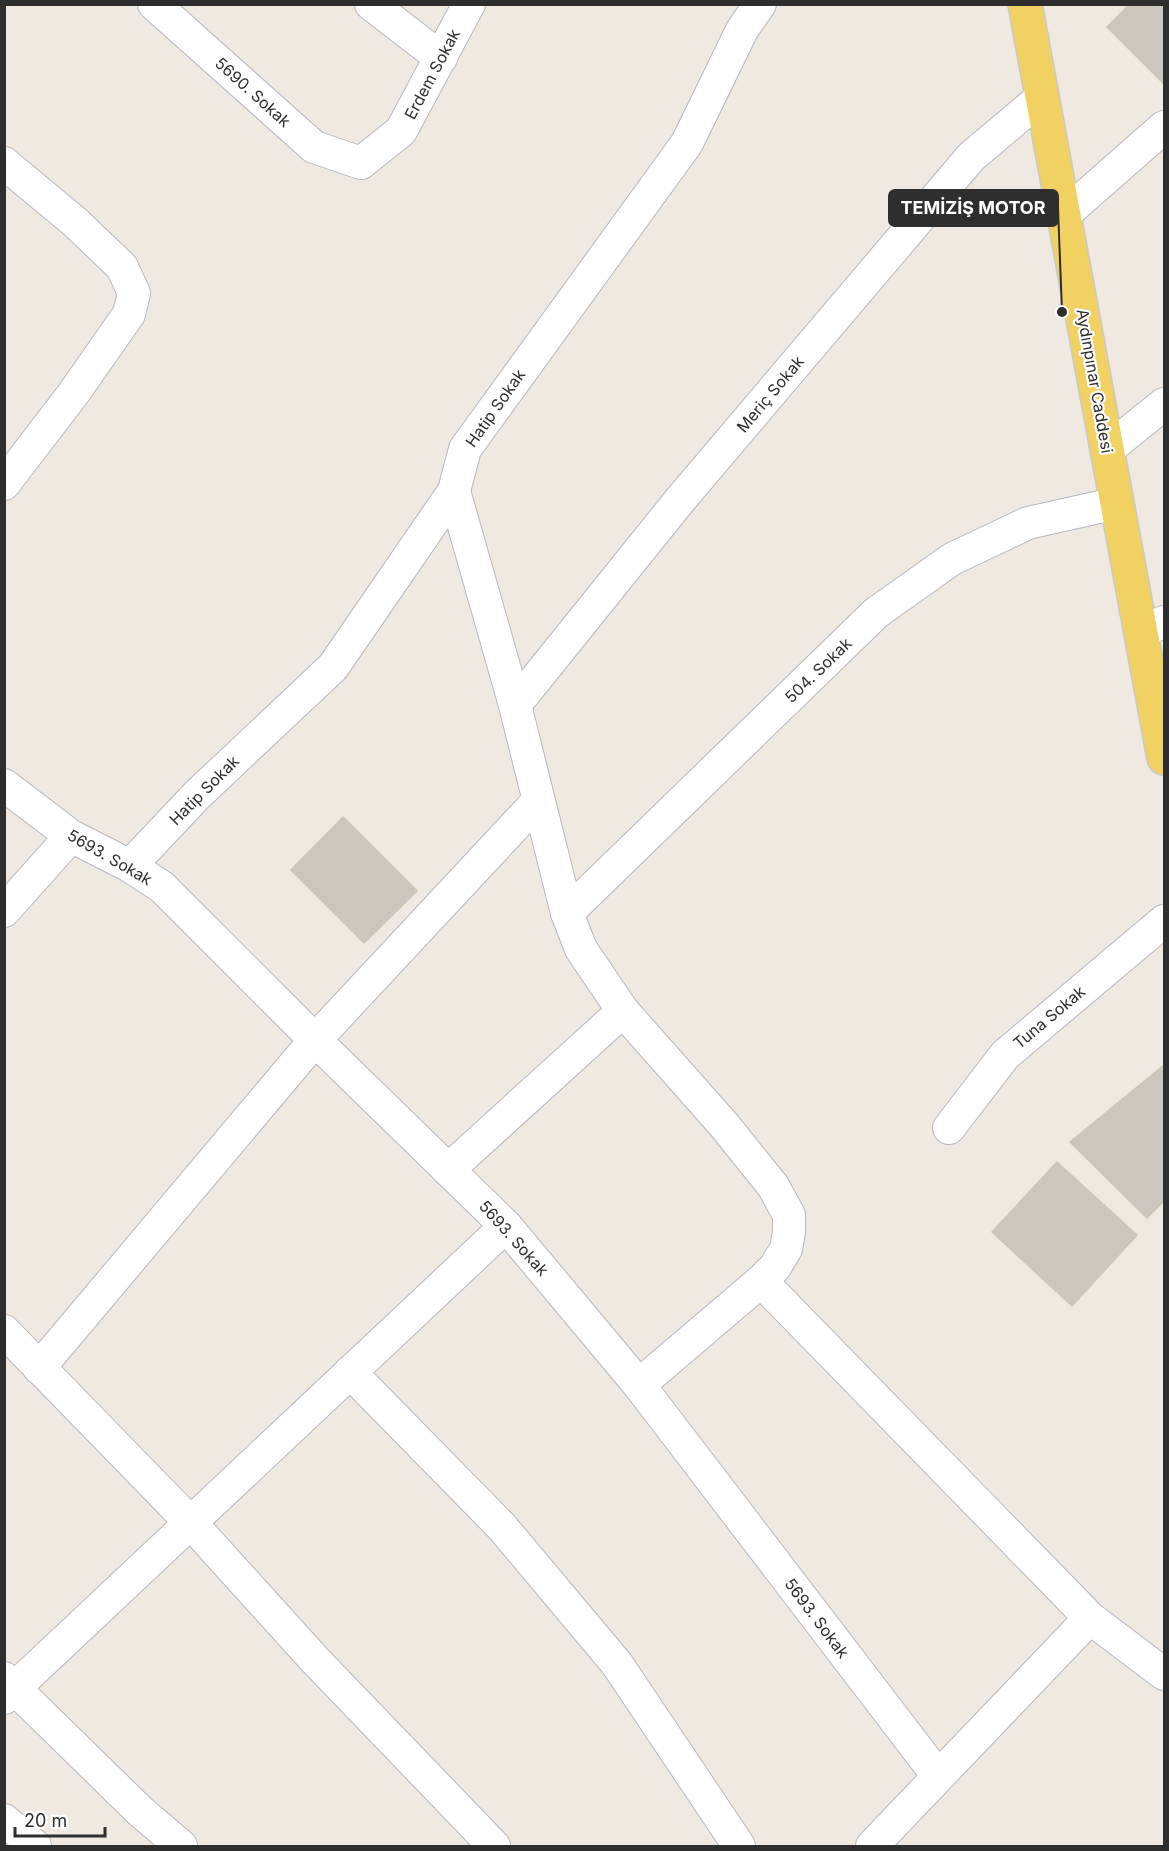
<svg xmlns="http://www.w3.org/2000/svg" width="1169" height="1851" viewBox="0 0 1169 1851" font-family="Inter,sans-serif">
  <rect width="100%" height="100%" fill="#efe9e1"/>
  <g fill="#cbc7bf" stroke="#cbc5ba" stroke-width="1.5">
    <polygon points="1130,4 1164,4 1164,84 1107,27"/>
    <polygon points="343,817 417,891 364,943 291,870"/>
    <polygon points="1164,1065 1164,1201 1147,1218 1070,1142"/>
    <polygon points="1057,1162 1137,1235 1072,1306 992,1232"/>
  </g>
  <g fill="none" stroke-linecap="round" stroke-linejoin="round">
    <g stroke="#b4b7c1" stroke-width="34">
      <g id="minor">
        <polyline points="154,4 314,147 361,163 401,131 469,4"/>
        <polyline points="371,4 441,58"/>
        <polyline points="4,163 75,222 122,267 134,293 129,314 73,394 4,484"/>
        <polyline points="1065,214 1164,127"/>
        <polyline points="1107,450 1164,404"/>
        <polyline points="454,491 515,705 567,913 581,949 623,1011 724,1125 773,1186 789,1215 789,1232 786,1249 775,1267 761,1281 639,1385"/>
        <polyline points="1141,631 1164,622"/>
        <polyline points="515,705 680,500 971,157 1041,98"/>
        <polyline points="4,785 71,836 130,866 162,887 315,1040 506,1226 639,1385 938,1776"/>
        <polyline points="130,866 197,795 333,667 454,491 465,449 687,143 742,30 760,4"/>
        <polyline points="4,911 71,836"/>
        <polyline points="567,913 876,613 952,559 1028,523 1117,503"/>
        <polyline points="949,1128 1005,1055 1164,921"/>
        <polyline points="448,1170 623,1011"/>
        <polyline points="761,1281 1090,1618 1164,1674"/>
        <polyline points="4,1331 191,1523 315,1660 494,1846"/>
        <polyline points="39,1368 315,1040 538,801"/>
        <polyline points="350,1372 502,1527 617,1664 739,1846"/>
        <polyline points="4,1678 140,1811 181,1846"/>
        <polyline points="4,1698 506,1226"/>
        <polyline points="4,1820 35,1846"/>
        <polyline points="872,1846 1090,1618"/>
      </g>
    </g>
    <g stroke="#c9c9c9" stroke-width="36">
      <polyline id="major" points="1025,4 1164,758"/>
    </g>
    <use href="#minor" stroke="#fff" stroke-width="32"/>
    <use href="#major" stroke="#f2d163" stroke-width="33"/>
  </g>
  <g text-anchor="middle" stroke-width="4.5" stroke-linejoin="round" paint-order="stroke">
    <g font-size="16" fill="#2e2e2e" stroke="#fff">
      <text transform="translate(432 74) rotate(-62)" y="6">Erdem Sokak</text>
      <text transform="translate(253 92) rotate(42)" y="6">5690. Sokak</text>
      <text transform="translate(1095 381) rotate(80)" y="6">Aydınpınar Caddesi</text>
      <text transform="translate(770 394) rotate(-50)" y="6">Meriç Sokak</text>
      <text transform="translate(495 408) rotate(-55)" y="6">Hatip Sokak</text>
      <text transform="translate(818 670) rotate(-44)" y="6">504. Sokak</text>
      <text transform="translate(204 790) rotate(-45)" y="6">Hatip Sokak</text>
      <text transform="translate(110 857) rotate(30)" y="6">5693. Sokak</text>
      <text transform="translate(1049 1017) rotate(-40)" y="6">Tuna Sokak</text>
      <text transform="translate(514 1238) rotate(48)" y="6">5693. Sokak</text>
      <text transform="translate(817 1618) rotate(53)" y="6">5693. Sokak</text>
    </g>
  </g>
  <path fill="none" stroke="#2e2e2e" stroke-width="2" d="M1062 312L1058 208"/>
  <circle fill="#2e2e2e" stroke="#fff" stroke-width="2" cx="1062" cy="312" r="6"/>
  <rect fill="#2e2e2e" stroke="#2e2e2e" stroke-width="2" x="889" y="190" width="169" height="36" rx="6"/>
  <g font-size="18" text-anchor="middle" font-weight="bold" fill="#fff">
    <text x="973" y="214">TEMİZİŞ MOTOR</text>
  </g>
  <rect width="1169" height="1851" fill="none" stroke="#2e2e2e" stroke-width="12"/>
  <path d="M15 1827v9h90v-9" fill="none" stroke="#2e2e2e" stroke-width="3"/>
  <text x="24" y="1827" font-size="18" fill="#2e2e2e" stroke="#ffffff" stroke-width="4.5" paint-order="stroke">20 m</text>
</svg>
